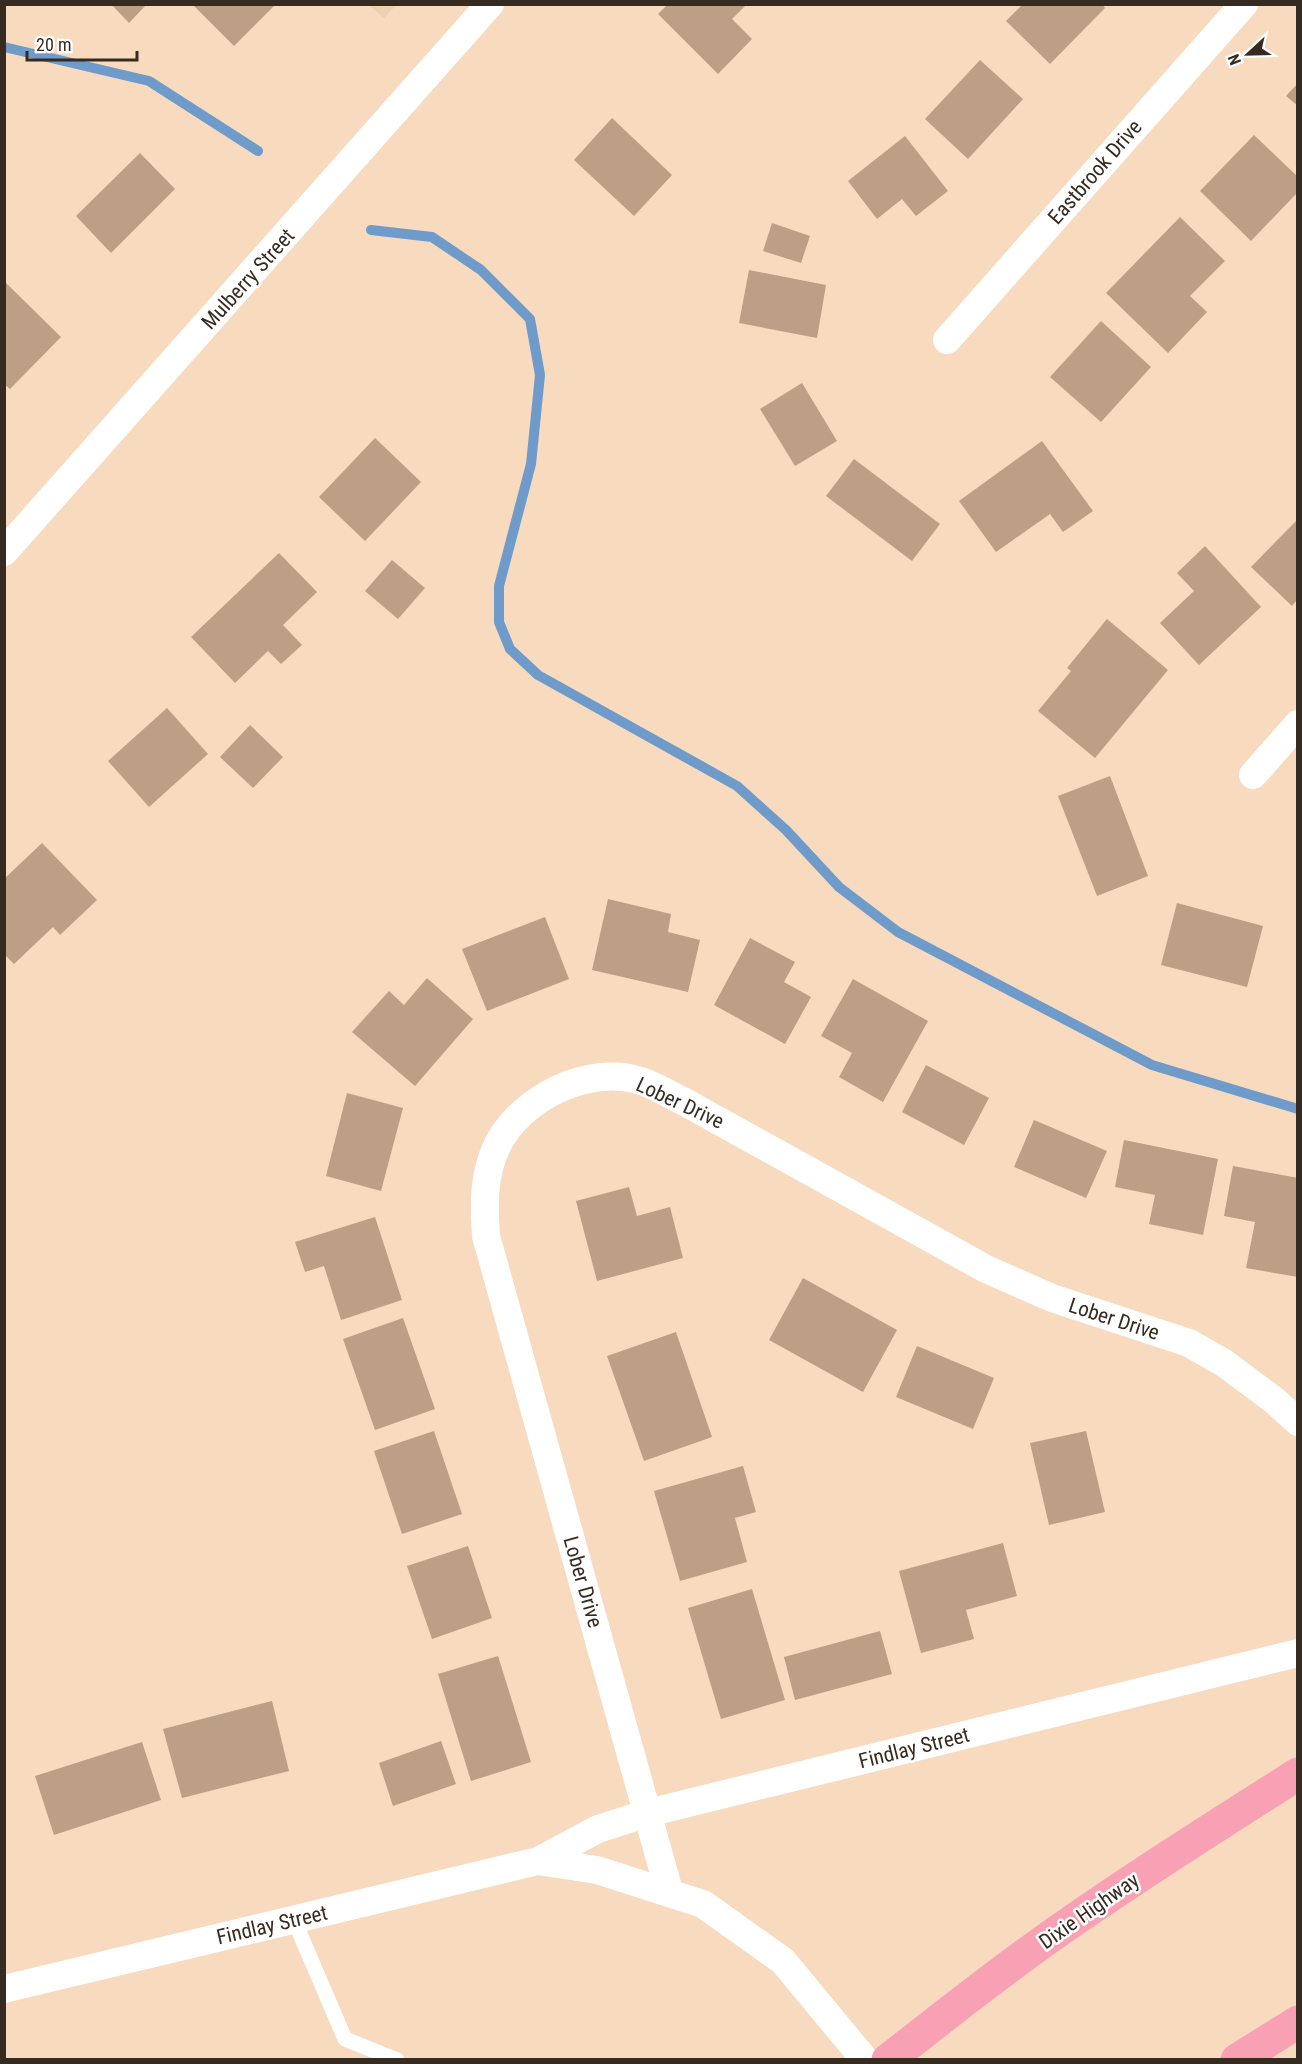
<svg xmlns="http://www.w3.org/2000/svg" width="1302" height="2064" viewBox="0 0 1302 2064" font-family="'Roboto Condensed',sans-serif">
  <rect width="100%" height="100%" fill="#f8dabe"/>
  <polygon fill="#f1cead" points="369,5 396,5 384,18"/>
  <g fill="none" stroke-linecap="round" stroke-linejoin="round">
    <g stroke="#6e9bca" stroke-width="10">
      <polyline points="4,47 149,81 258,151"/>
      <polyline points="371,230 432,237 481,270 530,319 540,375 531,464 499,586 499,622 510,649 538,675 737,786 786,830 839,887 898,932 1152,1065 1298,1109"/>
    </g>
  </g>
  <g fill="#bc9f85">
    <polygon points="111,4 147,4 129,23"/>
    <polygon points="668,4 747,4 732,19 752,39 718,74 658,14"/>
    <polygon points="1023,4 1102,4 1105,8 1050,64 1006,21"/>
    <polygon points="193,5 275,5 234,46"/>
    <polygon points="980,60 1023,99 968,159 925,119"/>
    <polygon points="1298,83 1298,106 1286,96"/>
    <polygon points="612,118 672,175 634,216 574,160"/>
    <polygon points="1254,135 1298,177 1298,192 1251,241 1200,191"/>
    <polygon points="905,136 948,191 916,216 902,199 877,219 848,181"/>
    <polygon points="140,153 175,189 111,253 76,216"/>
    <polygon points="1180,217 1225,261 1190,296 1207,312 1168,353 1106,293"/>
    <polygon points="772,223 810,236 801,263 763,251"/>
    <polygon points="749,270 826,285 817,338 739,323"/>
    <polygon points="4,281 61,337 10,389 4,384"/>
    <polygon points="1101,321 1151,367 1101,422 1050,377"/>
    <polygon points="802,383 837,441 795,466 760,409"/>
    <polygon points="375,438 421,482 365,541 319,497"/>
    <polygon points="1042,441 1093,511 1063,532 1050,514 996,552 959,501"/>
    <polygon points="854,459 940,524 912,561 826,496"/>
    <polygon points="1298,519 1298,599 1292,606 1251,567"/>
    <polygon points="1205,546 1261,607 1199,665 1160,623 1194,591 1177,573"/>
    <polygon points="279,553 317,592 283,625 302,645 281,664 268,651 235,683 191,637"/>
    <polygon points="392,560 425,588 398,619 365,591"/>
    <polygon points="1107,619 1168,670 1095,758 1038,711 1071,671 1067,668"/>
    <polygon points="167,708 208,754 149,807 108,761"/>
    <polygon points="250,725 283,757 253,788 220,757"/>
    <polygon points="1110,776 1148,876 1097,896 1058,796"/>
    <polygon points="42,843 97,900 60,935 53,927 14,964 4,954 4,879"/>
    <polygon points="608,899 671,914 668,932 700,940 688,992 592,970"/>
    <polygon points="1177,903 1263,926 1247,987 1161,965"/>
    <polygon points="545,917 569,979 487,1011 462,949"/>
    <polygon points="750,938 795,962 784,982 811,997 785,1044 714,1005"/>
    <polygon points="427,978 473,1019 415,1086 352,1032 389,991 404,1005"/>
    <polygon points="853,979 928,1021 883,1102 839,1077 852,1053 821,1036"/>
    <polygon points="926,1065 989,1098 964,1145 902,1112"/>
    <polygon points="347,1093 403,1108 381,1191 326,1176"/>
    <polygon points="1034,1120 1107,1151 1086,1198 1014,1167"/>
    <polygon points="1124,1140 1218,1159 1203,1235 1149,1224 1155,1195 1115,1187"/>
    <polygon points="1233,1166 1298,1178 1298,1277 1246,1268 1255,1222 1224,1216"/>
    <polygon points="629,1187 637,1216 670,1207 683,1258 597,1281 576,1201"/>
    <polygon points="375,1217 402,1300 341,1320 324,1266 305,1272 295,1242"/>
    <polygon points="803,1278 897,1330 863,1392 769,1340"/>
    <polygon points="403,1318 435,1409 375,1430 343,1339"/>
    <polygon points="676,1332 712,1437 644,1461 607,1356"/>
    <polygon points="917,1346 994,1378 973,1429 896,1397"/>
    <polygon points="434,1431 462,1514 402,1534 374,1451"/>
    <polygon points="1086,1431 1105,1512 1049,1525 1030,1443"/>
    <polygon points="743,1466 756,1512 735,1518 747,1562 680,1581 654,1491"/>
    <polygon points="1003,1543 1017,1596 966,1610 974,1639 921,1653 899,1571"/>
    <polygon points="468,1546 492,1618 432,1639 407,1566"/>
    <polygon points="752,1589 785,1700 721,1719 688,1608"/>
    <polygon points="880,1631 892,1674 795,1700 784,1657"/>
    <polygon points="498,1656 531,1762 471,1781 438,1674"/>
    <polygon points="272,1701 289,1771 182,1798 163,1729"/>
    <polygon points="441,1741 456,1784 393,1806 379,1763"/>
    <polygon points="142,1742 161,1800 54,1835 35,1776"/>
  </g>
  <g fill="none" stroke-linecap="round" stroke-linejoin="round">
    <polyline stroke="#fff" stroke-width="15" points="294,1920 345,2039 397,2060"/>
    <g stroke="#fff" stroke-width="28">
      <polyline points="947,340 1244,4"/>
      <polyline points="4,552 490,4"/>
      <polyline points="1253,775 1298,724"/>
      <polyline points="538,1861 597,1870 703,1904 783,1961 865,2060"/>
      <path d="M669,1891L486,1236C484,1205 483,1175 497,1146C520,1098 589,1064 641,1081C656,1086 670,1095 683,1101L986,1269L1052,1298L1189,1343L1224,1363L1275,1401L1298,1422"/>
      <polyline points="4,1989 538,1861 598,1829 648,1813 1298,1653"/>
    </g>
    <g stroke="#f8a1b5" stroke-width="33">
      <path d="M888,2060C946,2015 1003,1969 1064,1927C1140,1874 1219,1824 1298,1774"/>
      <polyline points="1237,2060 1298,2022"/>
    </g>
  </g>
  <g text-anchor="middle" stroke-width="5" stroke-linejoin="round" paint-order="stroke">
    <g font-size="21" fill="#362b20" stroke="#fff">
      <text transform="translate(1095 172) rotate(-49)" y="7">Eastbrook Drive</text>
      <text transform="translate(248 279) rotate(-48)" y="7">Mulberry Street</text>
      <text transform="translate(680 1103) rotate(25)" y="7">Lober Drive</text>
      <text transform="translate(1114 1319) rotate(18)" y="7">Lober Drive</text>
      <text transform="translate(583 1582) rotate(74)" y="7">Lober Drive</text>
      <text transform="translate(914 1748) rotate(-14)" y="7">Findlay Street</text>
      <text transform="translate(1089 1911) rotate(-35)" y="7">Dixie Highway</text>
      <text transform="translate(272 1925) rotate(-13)" y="7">Findlay Street</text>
    </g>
  </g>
  <rect width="1302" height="2064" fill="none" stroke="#362b20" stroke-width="12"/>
  <g transform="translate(1248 54) rotate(248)" stroke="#ffffff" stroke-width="4.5" paint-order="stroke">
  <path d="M0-4.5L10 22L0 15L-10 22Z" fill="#362b20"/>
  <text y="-9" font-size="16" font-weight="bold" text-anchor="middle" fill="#362b20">N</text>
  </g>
  <path d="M27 51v9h110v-9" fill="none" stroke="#362b20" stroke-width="3"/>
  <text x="36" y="51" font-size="18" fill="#362b20" stroke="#ffffff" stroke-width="4.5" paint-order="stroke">20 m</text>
</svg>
